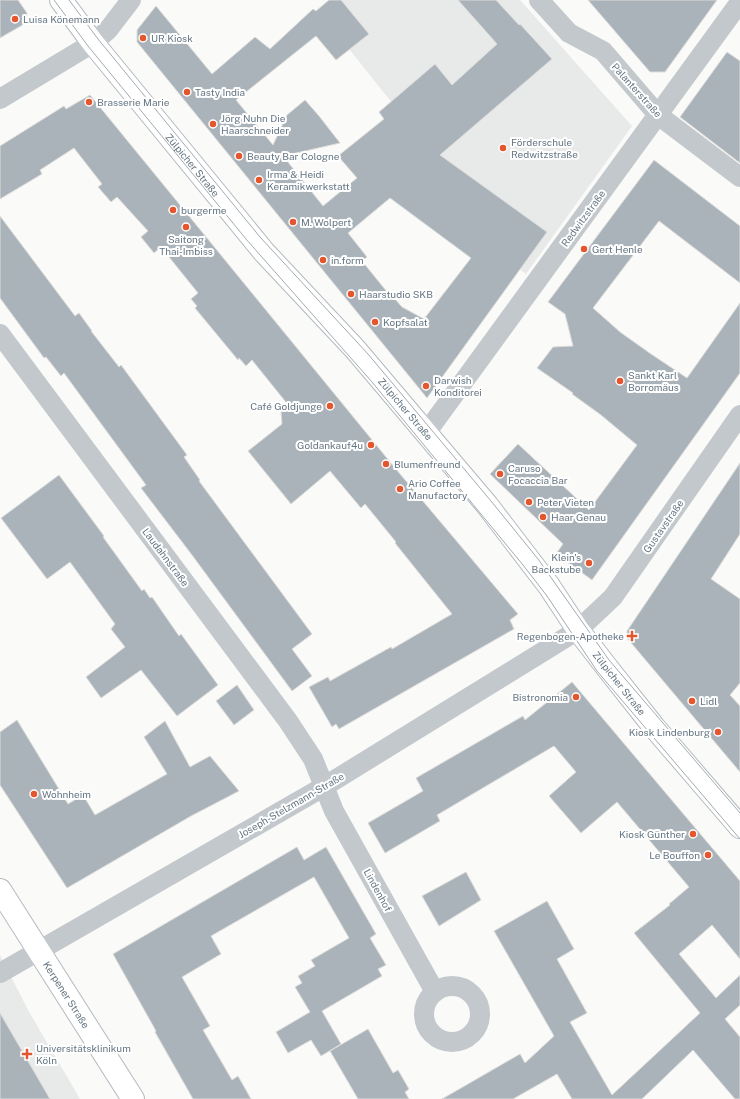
<svg xmlns="http://www.w3.org/2000/svg" width="740" height="1099" viewBox="0 0 740 1099" font-family="'Public Sans',sans-serif">
  <rect width="100%" height="100%" fill="#fafaf8"/>
  <g fill="#e8e9e9">
    <polygon points="330,0 520,0 632,126 526,274 437,210 408,123 318,10"/>
    <polygon points="0,955 28,1010 80,1099 0,1099"/>
  </g>
  <g fill="#aab3b9" stroke="#dcdcda" fill-rule="evenodd">
    <polygon points="0,0 18,0 27,13 26,23 0,38"/>
    <path d="M329,0H341L369,34L336,60L316,36L236,100L273,145L287,115L305,100L319,116L340,143L283,156L323,206L357,178L338,156L384,119L379,112L435,64L452,85L497,44L458,0H496L519,25L520,24L552,59L440,155L547,232L427,398L137,42V30L156,6L212,74L255,37L270,49L313,9L316,11ZM390,198L471,258L424,319L402,307L394,298H392L362,261L367,257L348,233Z"/>
    <polygon points="588,0 717,0 665,72 650,72"/>
    <polygon points="727,52 740,61 740,163 680,117"/>
    <polygon points="90,95 395,468 518,614 510,620 514,629 339,729 336,724 332,727 309,687 328,677 330,681 391,647 392,649 452,614 395,543 396,542 365,504 361,508 330,471 291,504 248,451 282,424 281,412 289,406 252,360 246,366 239,358 238,360 195,308 197,306 191,299 198,293 161,247 154,253 141,237 148,231 117,197 111,202 98,187 102,184 74,148 40,170 42,174 0,199 0,146 64,106 66,109"/>
    <polygon points="654,160 740,226 740,283 659,221 593,308 620,332 651,354 687,378 740,303 740,373 592,580 556,554 563,544 490,474 518,444 589,510 637,445 601,415 572,394 573,393 537,368 553,347 573,346 565,314 548,302"/>
    <polygon points="0,216 75,316 79,313 92,331 91,331 119,367 121,365 187,455 184,457 200,480 199,481 312,634 292,649 312,676 292,691 192,555 141,488 146,485 64,373 61,376 46,357 44,358 0,298"/>
    <polygon points="740,463 740,534 711,579 740,599 740,683 730,695 740,706 740,772 627,638 627,631"/>
    <polygon points="59,475 104,536 103,537 142,591 144,589 150,598 152,597 179,636 181,634 218,685 177,716 141,670 101,698 86,677 125,647 111,629 115,624 70,562 47,579 1,518"/>
    <polygon points="572,682 740,881 740,959 712,925 679,954 716,998 740,975 740,1005 725,1019 740,1037 740,1099 735,1099 693,1050 642,1099 572,1099 557,1074 513,1099 442,1099 520,1054 525,1063 554,1036 494,931 547,901 574,949 557,959 587,1013 570,1022 612,1095 700,1013 634,933 670,905 669,904 689,887 617,802 581,833 549,796 576,772 554,746 437,815 440,821 385,853 368,823 423,791 416,778 523,716 525,720"/>
    <polygon points="237,685 254,710 234,725 216,701"/>
    <polygon points="17,720 68,804 83,795 95,815 167,774 144,737 165,721 190,767 210,756 239,791 191,816 67,888 0,785 0,732"/>
    <polygon points="297,847 304,860 326,847 376,934 370,938 386,965 378,969 382,976 322,1011 341,1044 321,1056 311,1040 288,1053 276,1032 310,1012 295,987 302,983 298,976 315,966 311,960 349,938 314,877 211,936 221,954 182,977 210,1026 203,1030 232,1080 238,1076 251,1099 193,1099 155,1032 156,1031 113,954"/>
    <polygon points="466,872 481,900 439,926 422,896"/>
    <polygon points="0,1013 50,1099 0,1099"/>
    <polygon points="368,1029 393,1073 398,1070 409,1089 405,1092 409,1099 358,1099 330,1051"/>
  </g>
  <g fill="none" stroke-linecap="round" stroke-linejoin="round">
    <g stroke="#b3babf" stroke-width="24">
      <g id="secondary">
        <path id="s1" d="M61,0L93,43L264,252L355,349L487,505L549,586L578,630L605,665L654,727L740,827"/>
        <path id="s2" d="M0,890L133,1099"/>
      </g>
    </g>
    <g stroke="#c3c8cc" stroke-width="20">
      <polyline points="539,0 569,33 603,51 658,115 740,177"/>
      <polyline points="0,99 93,43 108,30 131,0"/>
      <polyline points="0,334 288,721 313,759 334,811 435,992"/>
      <polyline points="426,433 740,2"/>
      <polyline points="0,973 325,786 578,630 613,597 740,415"/>
      <circle cx="452" cy="1014" r="28"/>
    </g>
    <use href="#secondary" stroke="#fff" stroke-width="22"/>
    <g stroke="#a2aab0" stroke-width="1">
      <polyline points="54,0 88,46 246,239 372,382 523,565 547,596 597,671 740,839"/>
      <polyline points="69,0 98,39 260,237 368,354 491,501 538,559 609,660 740,813"/>
    </g>
  </g>
  <g fill="#e4572e" stroke="#fff" stroke-width="1.5">
    <circle cx="15" cy="19" r="4"/>
    <circle cx="143" cy="38" r="4"/>
    <circle cx="187" cy="92" r="4"/>
    <circle cx="89" cy="102" r="4"/>
    <circle cx="213" cy="124" r="4"/>
    <circle cx="503" cy="148" r="4"/>
    <circle cx="239" cy="156" r="4"/>
    <circle cx="259" cy="180" r="4"/>
    <circle cx="173" cy="210" r="4"/>
    <circle cx="293" cy="222" r="4"/>
    <circle cx="186" cy="227" r="4"/>
    <circle cx="584" cy="249" r="4"/>
    <circle cx="323" cy="260" r="4"/>
    <circle cx="351" cy="294" r="4"/>
    <circle cx="375" cy="322" r="4"/>
    <circle cx="620" cy="381" r="4"/>
    <circle cx="426" cy="386" r="4"/>
    <circle cx="330" cy="406" r="4"/>
    <circle cx="371" cy="445" r="4"/>
    <circle cx="386" cy="464" r="4"/>
    <circle cx="500" cy="474" r="4"/>
    <circle cx="400" cy="489" r="4"/>
    <circle cx="529" cy="502" r="4"/>
    <circle cx="543" cy="517" r="4"/>
    <circle cx="589" cy="563" r="4"/>
    <path d="M630 630h4v4h4v4h-4v4h-4v-4h-4v-4h4z"/>
    <circle cx="576" cy="697" r="4"/>
    <circle cx="692" cy="701" r="4"/>
    <circle cx="718" cy="732" r="4"/>
    <circle cx="34" cy="794" r="4"/>
    <circle cx="693" cy="834" r="4"/>
    <circle cx="708" cy="855" r="4"/>
    <path d="M25 1048h4v4h4v4h-4v4h-4v-4h-4v-4h4z"/>
  </g>
  <g text-anchor="middle" stroke-width="4" stroke-linejoin="round" paint-order="stroke">
    <g font-size="10" fill="#657683" stroke="#fff" text-anchor="start">
      <text x="23" y="23">Luisa Könemann</text>
      <text x="151" y="42">UR Kiosk</text>
      <text x="195" y="96">Tasty India</text>
      <text x="97" y="106">Brasserie Marie</text>
      <text x="221" y="122">Jörg Nuhn Die<tspan x="221" dy="12">Haarschneider</tspan></text>
      <text x="511" y="146">Förderschule<tspan x="511" dy="12">Redwitzstraße</tspan></text>
      <text x="247" y="160">Beauty Bar Cologne</text>
      <text x="267" y="178">Irma &amp; Heidi<tspan x="267" dy="12">Keramikwerkstatt</tspan></text>
      <text x="181" y="214">burgerme</text>
      <text x="301" y="226">M. Wolpert</text>
      <text x="186" y="243" text-anchor="middle">Saitong<tspan x="186" dy="12">Thai-Imbiss</tspan></text>
      <text x="592" y="253">Gert Henle</text>
      <text x="331" y="264">in.form</text>
      <text x="359" y="298">Haarstudio SKB</text>
      <text x="383" y="326">Kopfsalat</text>
      <text x="628" y="379">Sankt Karl<tspan x="628" dy="12">Borromäus</tspan></text>
      <text x="434" y="384">Darwish<tspan x="434" dy="12">Konditorei</tspan></text>
      <text x="322" y="410" text-anchor="end">Café Goldjunge</text>
      <text x="363" y="449" text-anchor="end">Goldankauf4u</text>
      <text x="394" y="468">Blumenfreund</text>
      <text x="508" y="472">Caruso<tspan x="508" dy="12">Focaccia Bar</tspan></text>
      <text x="408" y="487">Ario Coffee<tspan x="408" dy="12">Manufactory</tspan></text>
      <text x="537" y="506">Peter Vieten</text>
      <text x="551" y="521">Haar Genau</text>
      <text x="581" y="561" text-anchor="end">Klein's<tspan x="581" dy="12">Backstube</tspan></text>
      <text x="624" y="640" text-anchor="end">Regenbogen-Apotheke</text>
      <text x="568" y="701" text-anchor="end">Bistronomia</text>
      <text x="700" y="705">Lidl</text>
      <text x="710" y="736" text-anchor="end">Kiosk Lindenburg</text>
      <text x="42" y="798">Wohnheim</text>
      <text x="685" y="838" text-anchor="end">Kiosk Günther</text>
      <text x="700" y="859" text-anchor="end">Le Bouffon</text>
      <text x="36" y="1052">Universitätsklinikum<tspan x="36" dy="12">Köln</tspan></text>
    </g>
    <g font-size="10" fill="#657683" stroke="#fff">
      <text transform="translate(637 90) rotate(48)" y="4">Palanterstraße</text>
      <text dy="4" stroke="none"><textPath href="#s1" startOffset="211">Zülpicher Straße</textPath></text>
      <text transform="translate(583 218) rotate(-54)" y="4">Redwitzstraße</text>
      <text dy="4" stroke="none"><textPath href="#s1" startOffset="535">Zülpicher Straße</textPath></text>
      <text transform="translate(663 526) rotate(-55)" y="4">Gustavstraße</text>
      <text transform="translate(166 557) rotate(53)" y="4">Laudahnstraße</text>
      <text dy="4" stroke="none"><textPath href="#s1" startOffset="883">Zülpicher Straße</textPath></text>
      <text transform="translate(291 805) rotate(-30)" y="4">Joseph-Stelzmann-Straße</text>
      <text transform="translate(378 890) rotate(61)" y="4">Lindenhof</text>
      <text dy="4" stroke="none"><textPath href="#s2" startOffset="124">Kerpener Straße</textPath></text>
    </g>
  </g>
</svg>
